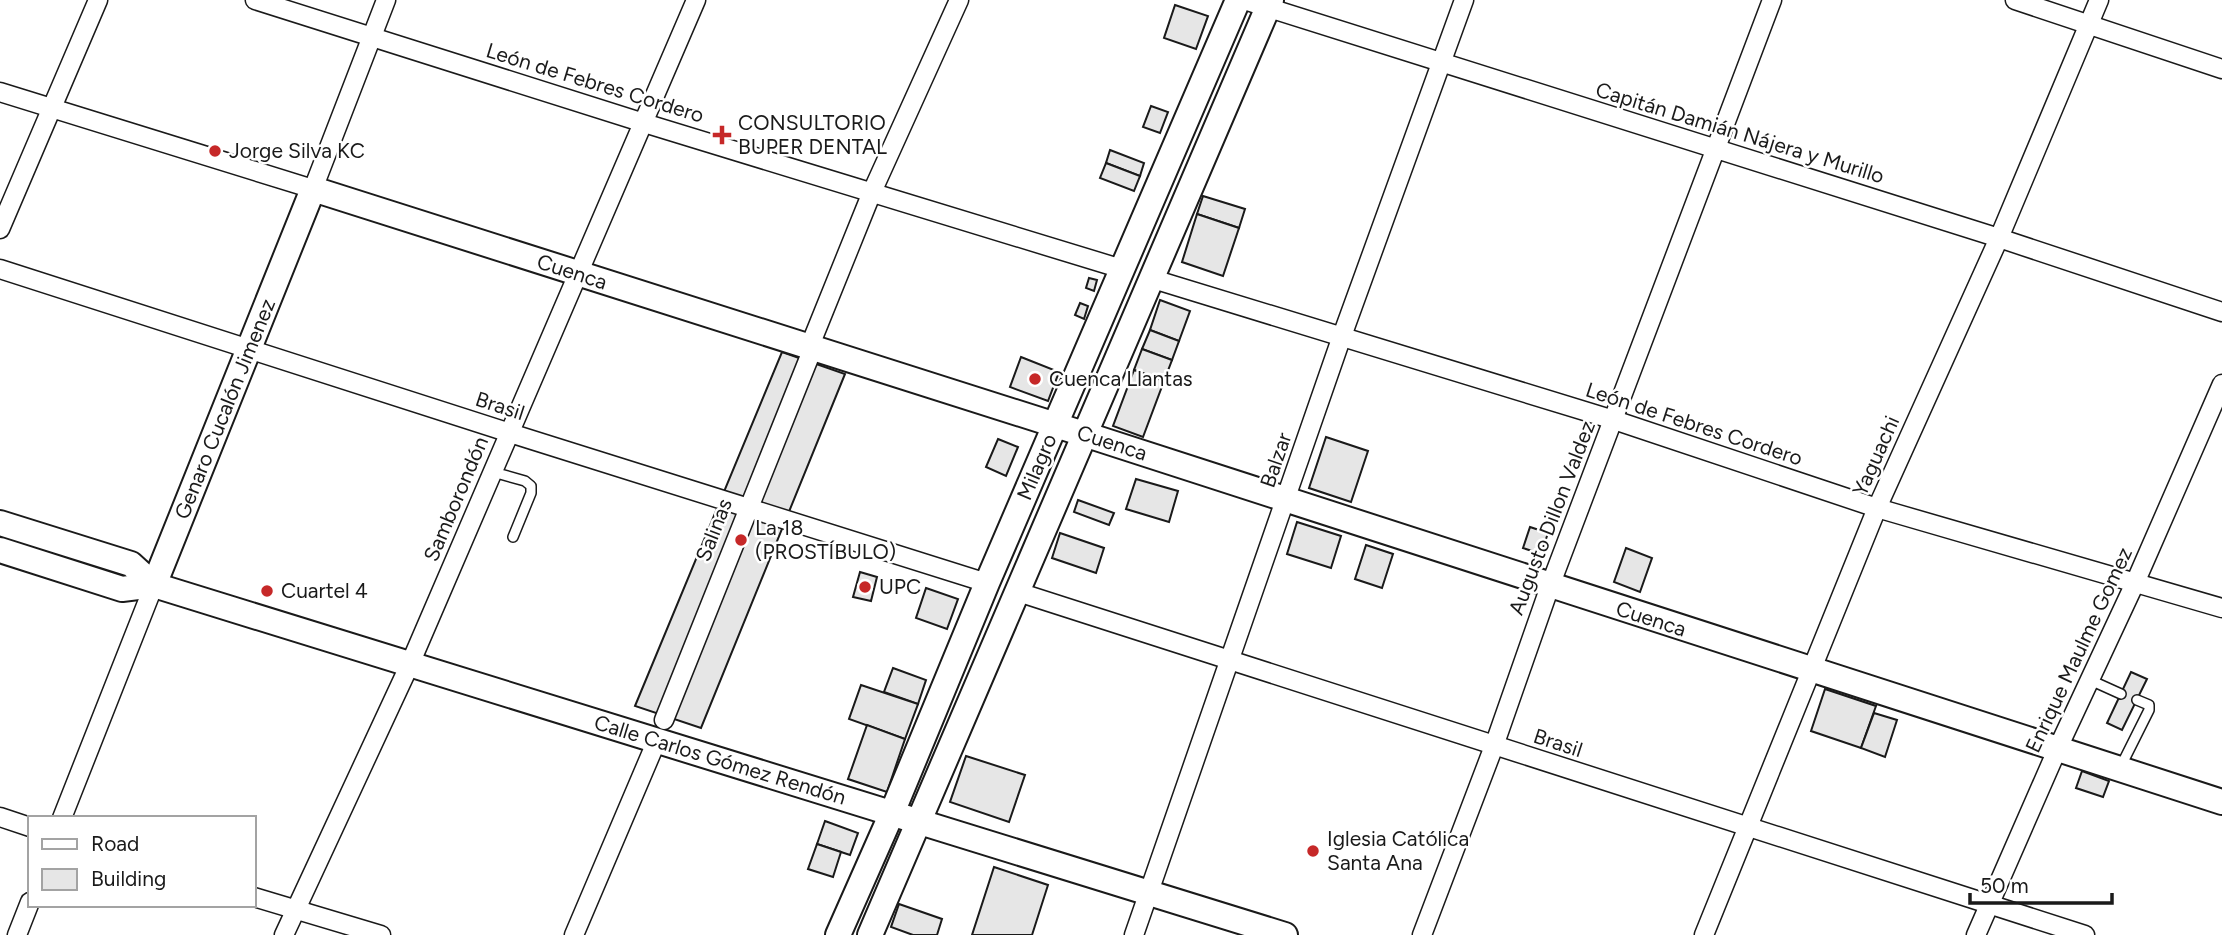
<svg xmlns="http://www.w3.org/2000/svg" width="2222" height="935" viewBox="0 0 2222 935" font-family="Figtree,sans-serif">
  <rect width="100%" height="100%" fill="#fff"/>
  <g fill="#e6e6e6" stroke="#1a1a1a" stroke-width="2">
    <polygon points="1175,5 1208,16 1196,49 1164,38"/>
    <polygon points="1151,106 1168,112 1160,133 1143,127"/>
    <polygon points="1110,150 1144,163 1140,176 1106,163"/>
    <polygon points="1106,163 1140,176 1134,191 1100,178"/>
    <polygon points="1203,196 1245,209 1239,228 1197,214"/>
    <polygon points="1197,214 1239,228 1223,276 1182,262"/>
    <polygon points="1089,278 1097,280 1094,291 1086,288"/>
    <polygon points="1160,300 1190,311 1179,341 1150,330"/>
    <polygon points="1080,303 1088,306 1084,319 1075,315"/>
    <polygon points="1150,330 1179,341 1172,360 1142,349"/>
    <polygon points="1142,349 1172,360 1164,381 1134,370"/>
    <polygon points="782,352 845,374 701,728 635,706"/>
    <polygon points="1021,357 1059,372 1048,401 1010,387"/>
    <polygon points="1134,370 1164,381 1143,437 1113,426"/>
    <polygon points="1326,437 1368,451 1351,502 1309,488"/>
    <polygon points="998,439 1018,447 1006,476 986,467"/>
    <polygon points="1136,479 1178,491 1169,522 1126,509"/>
    <polygon points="1078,500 1114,513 1109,525 1074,512"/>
    <polygon points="1297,522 1341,536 1331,568 1287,554"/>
    <polygon points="1530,527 1548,533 1541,554 1523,548"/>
    <polygon points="1060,533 1104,548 1096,573 1052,558"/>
    <polygon points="1366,545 1393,554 1382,588 1355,579"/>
    <polygon points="1626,548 1652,558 1640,592 1614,582"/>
    <polygon points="860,572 877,577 871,601 853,597"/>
    <polygon points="926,588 958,599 947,629 916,618"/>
    <polygon points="893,668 926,680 918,704 884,692"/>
    <polygon points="2131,672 2147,679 2122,730 2107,723"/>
    <polygon points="861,685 918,704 905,739 849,719"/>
    <polygon points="1825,689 1876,706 1861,748 1811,731"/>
    <polygon points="1874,713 1897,720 1885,757 1861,748"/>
    <polygon points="867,725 905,739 887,792 848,779"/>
    <polygon points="966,756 1025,775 1009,822 950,802"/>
    <polygon points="2082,771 2109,781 2103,797 2076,788"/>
    <polygon points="825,821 858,833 850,855 817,844"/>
    <polygon points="817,844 841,852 833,877 808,869"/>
    <polygon points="994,867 1048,885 1032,935 972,935"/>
    <polygon points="899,904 942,919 937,935 913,935 891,927"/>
  </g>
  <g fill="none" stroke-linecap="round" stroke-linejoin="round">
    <g stroke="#1a1a1a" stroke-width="12">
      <g id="lane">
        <polyline points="493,472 525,481 531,486 531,493 513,537"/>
        <polyline points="2090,680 2121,694"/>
        <polyline points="2120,768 2149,710 2149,705 2137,700"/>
      </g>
    </g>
    <g stroke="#1a1a1a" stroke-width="21">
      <g id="street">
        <polyline points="255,0 644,123 1122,269"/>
        <polyline points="1244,0 1999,238 2222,312"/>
        <polyline points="2015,0 2222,69"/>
        <polyline points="0,92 313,189 386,0"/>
        <polyline points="0,229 98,0"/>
        <polyline points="0,269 510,433 987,583"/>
        <polyline points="1153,279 1614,420 1877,508 2222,608"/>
        <polyline points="1018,592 2085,935"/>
        <polyline points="664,720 809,358 809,348 872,192 959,0"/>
        <polyline points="0,817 30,827"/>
        <polyline points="62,818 154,585"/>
        <polyline points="254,897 381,935"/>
        <polyline points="17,935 30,902"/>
        <polyline points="284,935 410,664 696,0"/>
        <polyline points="574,935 657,740"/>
        <polyline points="1134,935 1342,336 1464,0"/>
        <polyline points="1422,935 1494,746 1550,586 1772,0"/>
        <polyline points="1704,935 1877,508 1999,238 2099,0"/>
        <polyline points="1976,935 2057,750 2135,583 2222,384"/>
      </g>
    </g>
    <g stroke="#1a1a1a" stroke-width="28">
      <g id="secondary">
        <polyline points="0,523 131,564 154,585"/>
        <polyline points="0,550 122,589 154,585 1285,935"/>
        <polyline points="154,585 313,189 1087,435 2222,802"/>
        <polyline points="838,935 892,813 987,583 1238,0"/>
        <polyline points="870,935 1271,0"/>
      </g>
    </g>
    <use href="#lane" stroke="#fff" stroke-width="9"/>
    <use href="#street" stroke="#fff" stroke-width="18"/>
    <use href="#secondary" stroke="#fff" stroke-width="24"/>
  </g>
  <g fill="#c62828" stroke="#fff" stroke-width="2.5">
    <path d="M718.5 124.5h7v7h7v7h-7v7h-7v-7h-7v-7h7z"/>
    <circle cx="215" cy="151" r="7"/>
    <circle cx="1035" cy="379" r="7"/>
    <circle cx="741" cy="540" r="7"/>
    <circle cx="865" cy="587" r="7"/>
    <circle cx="267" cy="591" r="7"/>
    <circle cx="1313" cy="851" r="7"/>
  </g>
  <g text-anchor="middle" stroke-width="5" stroke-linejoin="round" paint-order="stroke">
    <g font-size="21" fill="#1a1a1a" stroke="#fff">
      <text transform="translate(595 83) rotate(17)" y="7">León de Febres Cordero</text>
      <text transform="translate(1740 133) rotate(17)" y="7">Capitán Damián Nájera y Murillo</text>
      <text transform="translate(572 272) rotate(18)" y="7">Cuenca</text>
      <text transform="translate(500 406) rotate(18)" y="7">Brasil</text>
      <text transform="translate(225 409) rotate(-68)" y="7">Genaro Cucalón Jimenez</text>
      <text transform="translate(1694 424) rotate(18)" y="7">León de Febres Cordero</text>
      <text transform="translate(1112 443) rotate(18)" y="7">Cuenca</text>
      <text transform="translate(1876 456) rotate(-66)" y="7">Yaguachi</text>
      <text transform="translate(1276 460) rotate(-71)" y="7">Balzar</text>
      <text transform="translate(1037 467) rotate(-67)" y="7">Milagro</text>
      <text transform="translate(456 499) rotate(-67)" y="7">Samborondón</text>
      <text transform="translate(1552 518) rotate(-69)" y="7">Augusto Dillon Valdez</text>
      <text transform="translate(714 530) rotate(-69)" y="7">Salinas</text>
      <text transform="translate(1651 619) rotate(18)" y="7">Cuenca</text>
      <text transform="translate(2079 650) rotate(-65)" y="7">Enrique Maulme Gomez</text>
      <text transform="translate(1558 743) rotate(18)" y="7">Brasil</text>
      <text transform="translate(720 760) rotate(17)" y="7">Calle Carlos Gómez Rendón</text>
    </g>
    <g font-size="21" fill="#1a1a1a" stroke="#fff" text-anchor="start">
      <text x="738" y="130">CONSULTORIO<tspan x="738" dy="24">BUPER DENTAL</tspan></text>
      <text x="229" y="158">Jorge Silva KC</text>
      <text x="1049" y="386">Cuenca Llantas</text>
      <text x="755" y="535">La 18<tspan x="755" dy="24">(PROSTÍBULO)</tspan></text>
      <text x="879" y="594">UPC</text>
      <text x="281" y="598">Cuartel 4</text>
      <text x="1327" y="846">Iglesia Católica<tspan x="1327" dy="24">Santa Ana</tspan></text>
    </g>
  </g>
  <rect x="28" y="816" width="228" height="91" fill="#ffffff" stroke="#a3a3a3" stroke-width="2"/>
  <rect x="42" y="839" width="35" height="10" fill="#ffffff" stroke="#a3a3a3" stroke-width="2"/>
  <text x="91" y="851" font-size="21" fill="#1a1a1a">Road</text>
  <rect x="42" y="869" width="35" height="21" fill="#e6e6e6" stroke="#a3a3a3" stroke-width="2"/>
  <text x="91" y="886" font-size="21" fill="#1a1a1a">Building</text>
  <path d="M1970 893v10h142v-10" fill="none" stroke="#1a1a1a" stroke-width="3.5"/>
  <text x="1980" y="893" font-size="21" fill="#1a1a1a" stroke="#ffffff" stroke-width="5" paint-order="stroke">50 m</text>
</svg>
